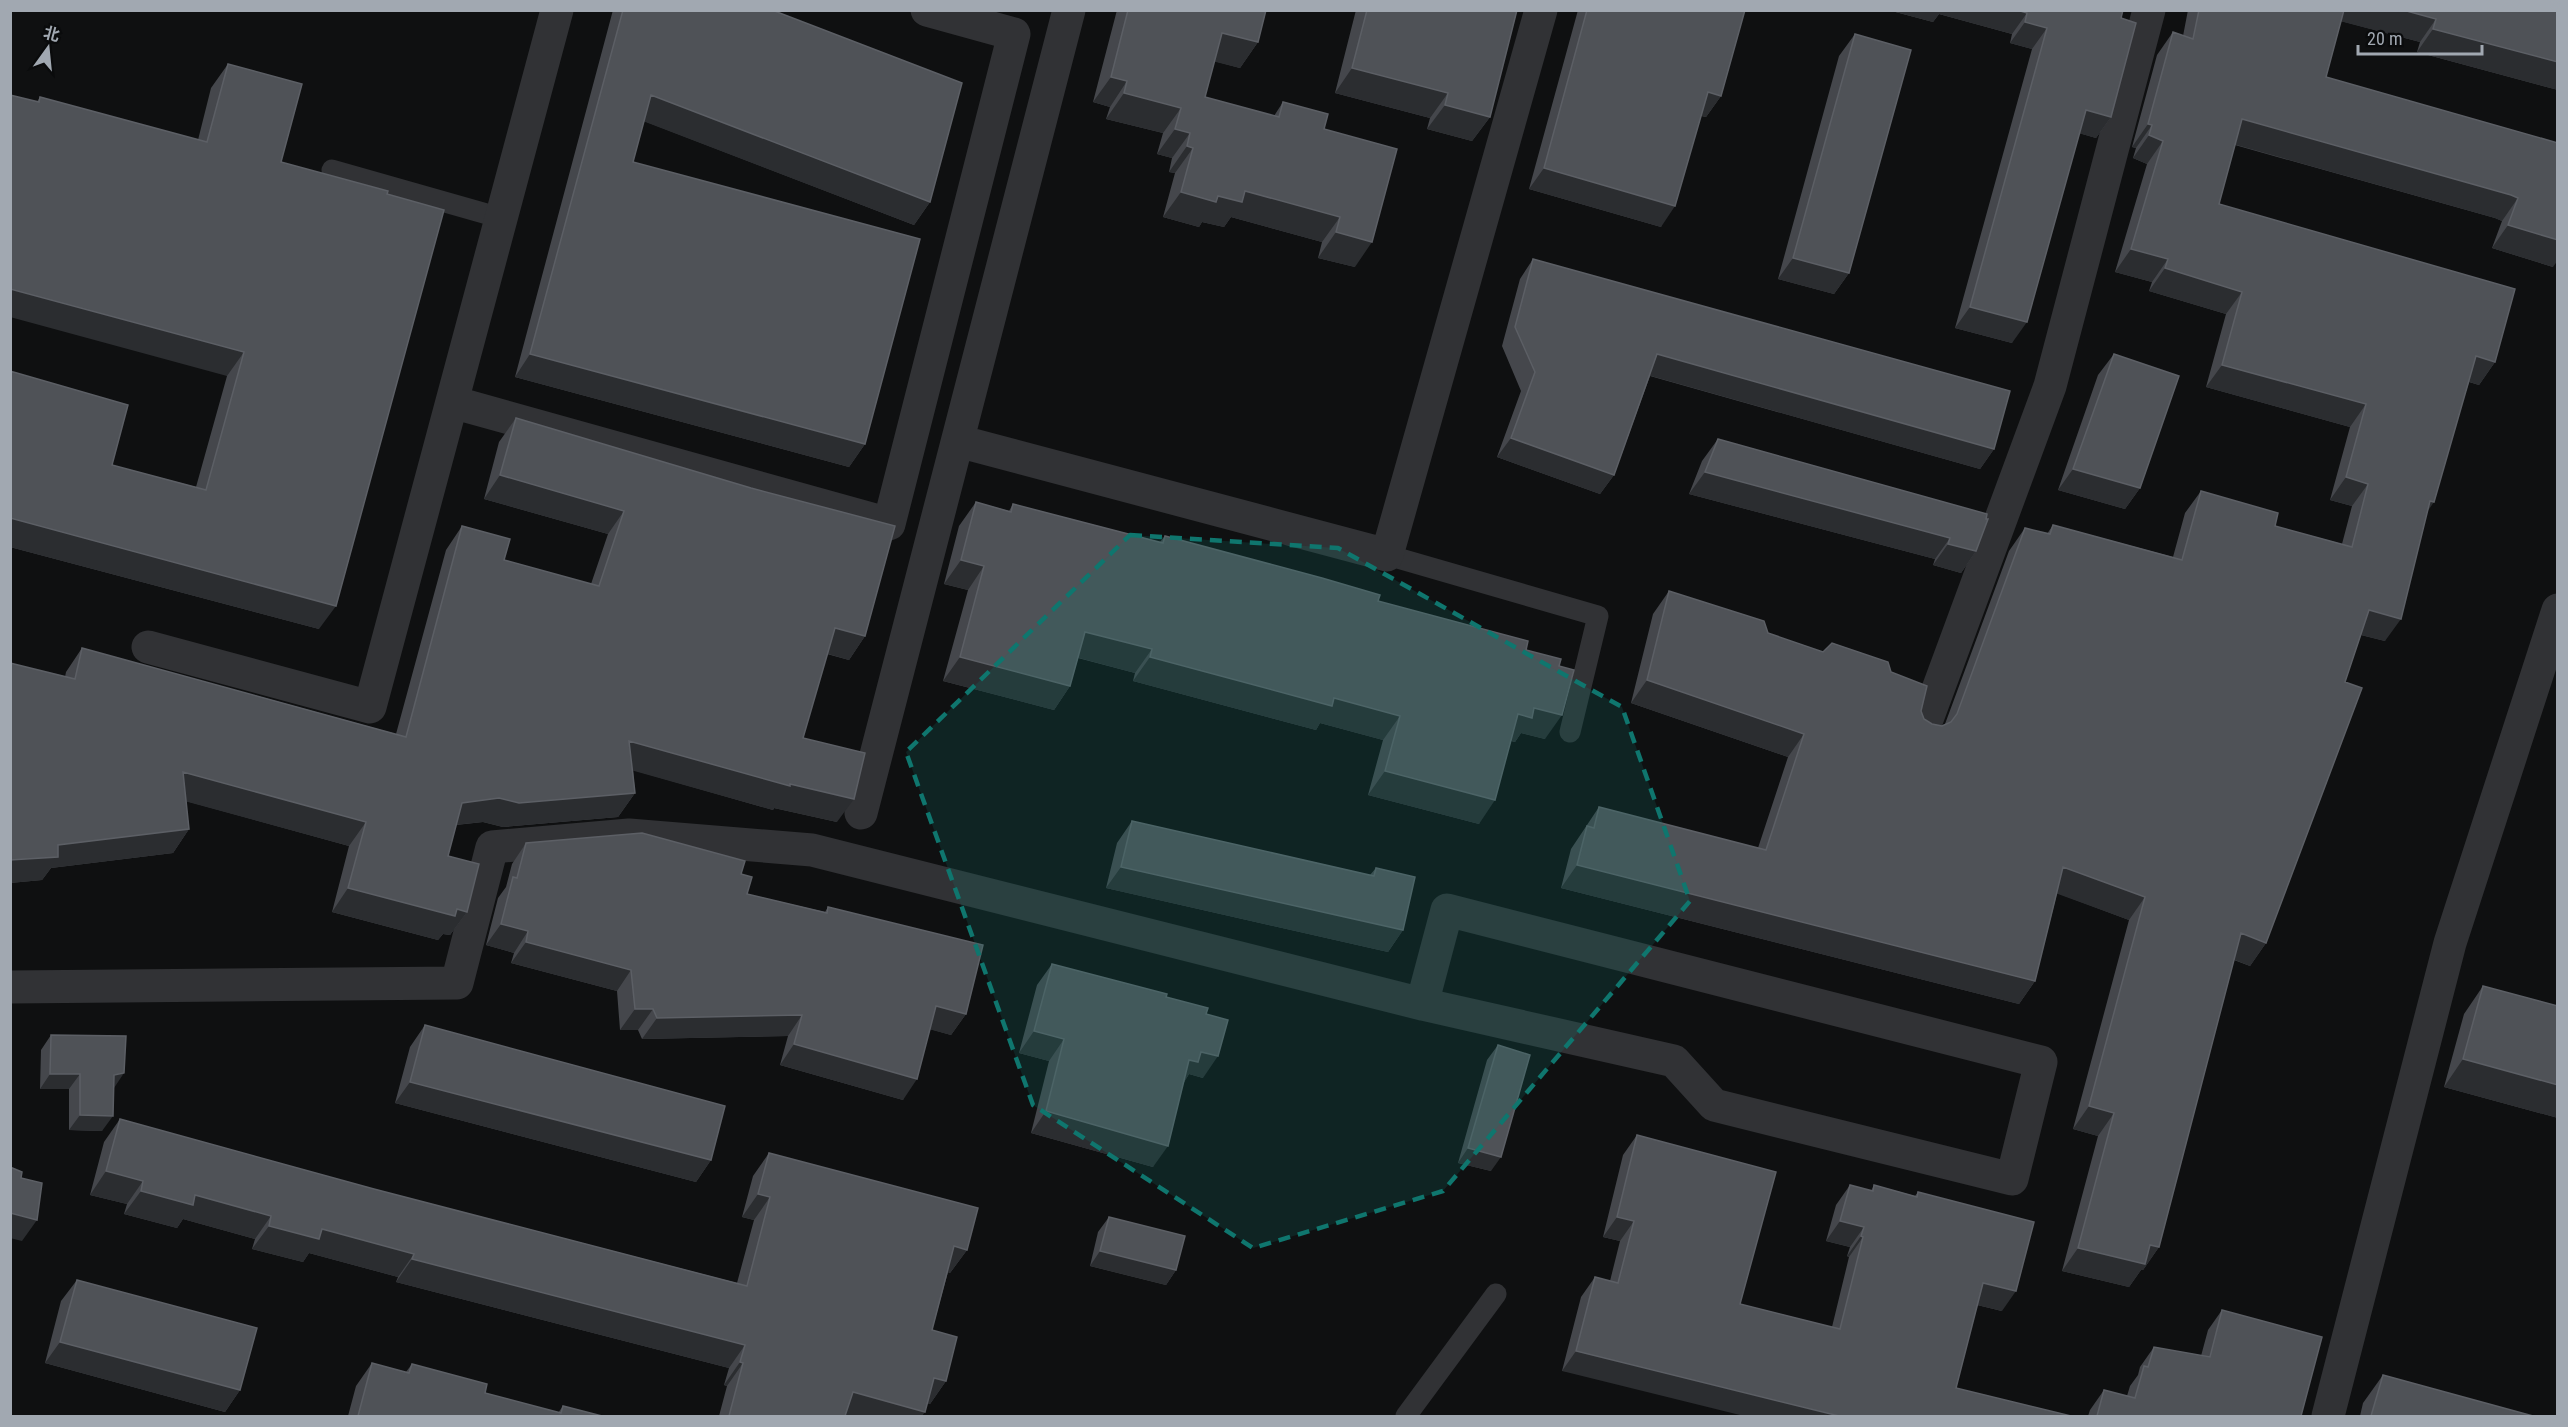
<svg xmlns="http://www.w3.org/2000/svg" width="2568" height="1427" viewBox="0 0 2568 1427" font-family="'Roboto Condensed','Noto Sans SC',sans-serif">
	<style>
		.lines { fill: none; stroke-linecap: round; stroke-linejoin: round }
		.service { stroke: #313235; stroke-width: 21 }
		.minor { stroke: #313235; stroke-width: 33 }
		.wall { fill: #45474c }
		.shaded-wall { fill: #2b2d30 }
		.building { fill: #4f5257; stroke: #5c5f65; stroke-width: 1.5 }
		.marked { fill: #0f766e; fill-opacity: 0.2; stroke: #0f766e; stroke-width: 4.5; stroke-dasharray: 12 8; stroke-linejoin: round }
	</style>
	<rect width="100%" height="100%" fill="#0f1011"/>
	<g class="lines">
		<path class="service" d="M332 170 501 218
			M1387 555 1598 616 1570 732
			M1406 1416 1496 1294"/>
		<path class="minor" d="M452 402 889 524 1014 34 927 10
			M958 441 1387 555 1541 10
			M148 647 370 707 557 10
			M1923 730 2050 386 2149 10
			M861 813 1069 10
			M10 987 457 983 492 847 629 835 812 850 1422 1004 1674 1061 1714 1105 2012 1179 2041 1062 1447 910 1422 1004
			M2328 1416 2450 943 2558 610"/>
	</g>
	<path class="wall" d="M613 10H772L930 202 914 225 644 121 633 162 865 444 849 467 515 377Z
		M1117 10H1266L1258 42 1240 68 1214 61 1205 97 1274 116 1283 102 1324 129 1355 267 1318 258 1322 242 1231 217 1224 227 1202 222 1199 227 1163 217 1175 173 1169 172 1172 158 1157 154 1163 133 1106 119 1110 107 1093 102Z
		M1356 10H1517L1490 117 1472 141 1427 129 1430 118 1335 93Z
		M1578 10H1745L1721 96 1706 117 1701 116 1661 227 1529 189Z
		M1888 10H2123L2121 18 2111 117 2096 138 2079 133 2012 343 1955 328 2032 49 2010 43 2012 34 1939 14 1933 22Z
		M2188 10H2558V90L2417 52 2420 42 2341 21 2326 77 2558 143 2553 267 2492 248 2502 221 2495 218 2235 145 2219 204 2495 362 2479 385 2469 382 2385 641 2361 635 2345 682 2266 943 2250 966 2234 960 2159 1247 2143 1270H2141L2129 1287 2062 1271 2098 1136 2073 1129 2129 920 2057 893 2035 981 2019 1004 1561 888 1571 849 1599 807 1758 848 1788 757 1631 703 1653 614 1669 591 1768 633 1823 652 1891 672 1921 711 1924 719 1932 724 1942 726 1945 724 2009 551 2025 528 2047 534 2053 525 2173 557 2185 513 2201 491 2275 526 2342 544 2352 506 2330 500 2350 427 2206 387 2226 314 2149 291 2152 282 2115 272 2147 164 2133 158 2136 148 2132 147 2157 55 2173 32 2183 36Z
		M1855 34 1849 273 1834 294 1778 279 1839 56Z
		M228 64 281 162 319 629 10 547V371L112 465 196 487 227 376 37 102 40 97 198 140 211 88Z
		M1533 259 1994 449 1980 469 1650 376 1614 475 1600 494 1497 457 1521 391 1502 346 1520 279Z
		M2114 354 2140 488 2125 509 2058 490 2098 375Z
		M516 418 865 636 849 660 827 654 803 738 837 822 774 808 773 810 633 770 635 793 618 817 503 827 483 822 456 825 448 856 467 912 450 935 443 934 438 940 332 912 349 846 186 801 189 829 173 853 51 868 42 880 10 883V663L65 677 66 672 82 648 396 734 446 550 462 526 504 560 591 584 608 534 484 499 499 442Z
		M1718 439 1987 514 1976 551 1961 573 1933 565 1935 559 1689 494 1702 461Z
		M976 502 1009 511 1013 504 1160 542 1165 536 1378 601 1526 650 1559 666 1545 739 1521 733 1515 742 1511 741 1479 824 1368 795 1383 740 1320 723 1316 730 1230 707 1133 681 1135 673 1078 658 1070 686 1054 710 943 681 968 590 944 584 959 526Z
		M1132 821 1370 875 1376 868 1403 930 1388 952 1106 888 1117 843Z
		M526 843 741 874 747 894 825 912 828 907 966 1014 951 1035 930 1029 903 1100 780 1065 788 1036 642 1039 638 1030H620L617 991 511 963 514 953 486 945 498 898 506 887 512 864Z
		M1052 964 1166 997 1206 1014 1203 1078 1189 1074 1184 1082 1153 1167 1031 1133 1049 1061 1019 1053 1037 985Z
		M2483 986 2558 1006V1118L2444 1087 2464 1014Z
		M425 1025 711 1160 696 1182 395 1103 410 1047Z
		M51 1035 114 1088 102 1131 69 1130V1089H40L41 1050Z
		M1498 1045 1491 1171 1458 1163 1487 1060Z
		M120 1119 374 1189 737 1283 754 1220 742 1217 753 1176 769 1153 967 1250 950 1273 948 1272 932 1330 946 1381 930 1404 927 1403 922 1416H719L727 1386 724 1385 729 1368 396 1282 398 1277 309 1253 303 1262 252 1249 255 1239 183 1219 177 1228 124 1214 127 1204 90 1195 104 1142Z
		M1637 1135 1740 1304 1832 1327 1849 1257 1847 1256 1850 1247 1826 1241 1836 1205 1850 1185 1871 1191 1874 1185 1915 1196 1918 1192 2002 1311 1977 1305 1956 1388 1562 1371 1581 1297 1595 1277 1610 1281 1620 1241 1603 1237 1623 1155Z
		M1109 1217 1176 1270 1166 1285 1090 1266 1098 1232Z
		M77 1280 240 1390 225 1412 45 1363 61 1301Z
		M2222 1310 2301 1416H2088L2090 1410 2104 1390 2127 1396 2130 1386 2138 1375 2140 1367 2154 1347 2201 1356 2208 1330Z
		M372 1363 406 1372 412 1364 485 1393 558 1413 563 1406 602 1416H348L356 1386Z
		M2383 1375 2533 1416H2360L2363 1403Z"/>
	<path class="shaded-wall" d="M1888 10H2017L2027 13 2012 34 1939 14 1933 22Z
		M2338 10H2403L2436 19 2420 42 2332 19Z
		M2025 22 2047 28 2032 49 2010 43Z
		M2433 29 2558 62V90L2417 52Z
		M1222 33 1258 42 1240 68 1204 59Z
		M1352 68 1448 93 1430 118 1335 93Z
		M1111 77 1127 81 1110 107 1093 102Z
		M1708 92 1721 96 1706 117 1693 113Z
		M1124 93 1181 108 1163 133 1106 119Z
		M651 95 930 202 914 225 635 118Z
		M1445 105 1490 117 1472 141 1427 129Z
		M2086 110 2111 117 2096 138 2071 131Z
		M2242 119 2511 195 2518 198 2502 221 2495 218 2226 142Z
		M2148 124 2152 125 2136 148 2132 147Z
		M1175 129 1190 133 1172 158 1157 154Z
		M2149 135 2163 141 2147 164 2133 158Z
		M1187 146 1193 148 1175 173 1169 172Z
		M1544 168 1675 206 1661 227 1529 189Z
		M1245 191 1340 217 1322 242 1231 217 1224 227 1202 222 1199 227 1163 217 1181 192 1218 196Z
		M2508 225 2558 240V260L2553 267 2492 248Z
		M1336 232 1372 242 1355 267 1318 258Z
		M2131 249 2168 259 2152 282 2115 272Z
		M1793 258 1849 273 1834 294 1778 279Z
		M2165 268 2242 292 2226 314 2149 291Z
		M10 289 244 352 227 376 10 317Z
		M1970 307 2027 322 2012 343 1955 328Z
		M530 354 865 444 849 467 515 377Z
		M1657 354 1994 449 1980 469 1644 374Z
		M2476 356 2495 362 2479 385 2460 379Z
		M2222 365 2366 404 2350 427 2206 387Z
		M1511 438 1614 475 1600 494 1497 457Z
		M2073 469 2140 488 2125 509 2058 490Z
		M1705 472 1950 538 1935 559 1689 494Z
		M500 475 624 511 608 534 484 499Z
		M2346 477 2368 484 2352 506 2330 500Z
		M2430 501 2434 502 2418 525Z
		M10 518 336 606 319 629 10 547Z
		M1948 544 1976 551 1961 573 1933 565Z
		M961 560 984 566 968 590 944 584Z
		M2369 610 2401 619 2385 641 2353 633Z
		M835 628 865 636 849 660 818 651Z
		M1085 632 1152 649 1135 673 1068 655Z
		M960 657 1070 686 1054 710 943 681Z
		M1150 657 1334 698 1400 716 1383 740 1320 723 1316 730 1133 681Z
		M1647 680 1804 734 1788 757 1631 703Z
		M1534 708 1562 715 1545 739 1521 733 1515 742 1502 738 1518 714Z
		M629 741 854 799 837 822 774 808 773 810 613 765Z
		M1385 771 1495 800 1479 824 1368 795Z
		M183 772 366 822 349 846 166 796Z
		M635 793 618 817 503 827 483 822 445 826 462 803 499 798Z
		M189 829 173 853 51 868 42 880 10 883V860L58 845Z
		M1577 865 2035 981 2019 1004 1561 888Z
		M1121 867 1403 930 1388 952 1106 888Z
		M2063 867 2145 897 2129 920 2047 890Z
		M348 888 457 909 467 912 450 935 443 934 438 940 332 912Z
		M501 924 528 931 514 953 486 945Z
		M2241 933 2266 943 2250 966 2225 956Z
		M526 942 631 970 617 991 511 963Z
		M936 1006 966 1014 951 1035 921 1027Z
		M635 1009H653L638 1030H620Z
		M802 1015 788 1036 642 1039 657 1018Z
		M1034 1031 1064 1039 1049 1061 1019 1053Z
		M794 1044 917 1079 903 1100 780 1065Z
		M1201 1052 1218 1056 1203 1078 1189 1074 1183 1084 1189 1060Z
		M2463 1059 2558 1085V1118L2444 1087Z
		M124 1073 114 1088V1075Z
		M50 1074H80L69 1089H40Z
		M410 1082 711 1160 696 1182 395 1103Z
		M2089 1106 2114 1113 2098 1136 2073 1129Z
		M1046 1111 1168 1146 1153 1167 1031 1133Z
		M80 1115 113 1116 102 1131 69 1130Z
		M1468 1148 1501 1157 1491 1171 1458 1163Z
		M106 1171 143 1181 127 1204 90 1195Z
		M141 1191 195 1195 271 1216 255 1239 183 1219 177 1228 124 1214Z
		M758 1194 770 1197 754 1220 742 1217Z
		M10 1213 37 1220 22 1241 10 1238Z
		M1617 1217 1634 1221 1620 1241 1603 1237Z
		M1840 1221 1864 1227 1850 1247 1826 1241Z
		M269 1226 322 1229 414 1254 398 1277 309 1253 303 1262 252 1249Z
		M1861 1236 1863 1237 1849 1257 1847 1256Z
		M2150 1245 2159 1247 2143 1270H2141L2129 1287 2062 1271 2078 1248Z
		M954 1246 967 1250 950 1273 938 1269Z
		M1100 1251 1176 1270 1166 1285 1090 1266Z
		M412 1259 745 1345 729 1368 396 1282Z
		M1983 1283 2016 1291 2002 1311 1969 1303Z
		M60 1342 240 1390 225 1412 45 1363Z
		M1576 1351 1839 1416H1744L1562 1371Z
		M740 1362 743 1363 727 1386 724 1385Z
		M934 1378 946 1381 930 1404 918 1401Z
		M853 1392 925 1412 922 1416H841Z"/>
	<path class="building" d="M623 10H772L962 83 930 202 651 95 633 162 920 239 865 444 530 354Z
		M1128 10H1266L1258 42 1222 33 1205 97 1279 117 1283 102 1328 114 1324 129 1397 149 1372 242 1336 232 1340 217 1245 191 1242 202 1218 196 1216 202 1181 192 1193 148 1187 146 1190 133 1175 129 1181 108 1124 93 1127 81 1111 77Z
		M1367 10H1517L1490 117 1445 105 1448 93 1352 68Z
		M1587 10H1745L1721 96 1708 92 1675 206 1544 168Z
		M2017 10H2123L2121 18 2136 23 2111 117 2086 110 2027 322 1970 307 2047 28 2025 22 2027 13Z
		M2199 10H2344L2326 77 2558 143V240L2508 225 2518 198 2511 195 2242 119 2219 204 2515 289 2495 362 2476 356 2434 502 2430 501 2401 619 2369 610 2345 682 2362 688 2266 943 2241 933 2159 1247 2150 1245 2145 1264 2078 1248 2114 1113 2089 1106 2145 897 2063 867 2035 981 1577 865 1587 826 1594 828 1599 807 1766 850 1804 734 1647 680 1669 591 1764 621 1768 633 1823 652 1832 643 1888 662 1891 672 1927 686 1921 711 1924 719 1932 724 1942 726 1951 722 1957 714 2025 528 2050 534 2053 525 2182 560 2201 491 2278 513 2275 526 2352 547 2368 484 2346 477 2366 404 2222 365 2242 292 2165 268 2168 259 2131 249 2163 141 2149 135 2152 125 2148 124 2173 32 2193 39Z
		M2403 10H2558V62L2433 29 2436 19Z
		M1855 34 1911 50 1849 273 1793 258Z
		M228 64 302 84 281 162 388 191 387 194 444 210 336 606 10 518V371L128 405 112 465 206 490 244 352 10 289V95L39 102 40 97 207 142Z
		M1533 259 2010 391 1994 449 1657 354 1614 475 1511 438 1535 372 1515 327Z
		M2114 354 2179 376 2140 488 2073 469Z
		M516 418 751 488 895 526 865 636 835 628 803 738 865 753 854 799 790 784V786L629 741 635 793 519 803 499 798 462 803 448 856 479 864 467 912 457 909 455 916 348 888 366 822 183 772 189 829 58 845V857L10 860V663L75 679 82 648 406 737 462 526 510 539 504 560 599 586 624 511 500 475Z
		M1718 439 1987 514 1986 519H1988L1976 551 1948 544 1950 538 1705 472Z
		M976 502 1011 512 1013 504 1163 543 1165 536 1322 578 1380 595 1378 601 1528 641 1526 650 1561 659 1559 666 1574 670 1562 715 1534 708 1532 718 1518 714 1495 800 1385 771 1400 716 1334 698 1332 706 1247 683 1150 657 1152 649 1085 632 1070 686 960 657 984 566 961 560Z
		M1132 821 1374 876 1376 868 1415 877 1403 930 1121 867Z
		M642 833 745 861 741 874 752 877 747 894 827 913 828 907 983 945 966 1014 936 1006 917 1079 794 1044 802 1015 657 1018 653 1009H635L631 970 526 942 528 931 501 924 513 877 517 878 526 843Z
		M1052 964 1167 994 1166 997 1208 1008 1206 1014 1228 1020 1218 1056 1201 1052 1198 1062 1189 1060 1168 1146 1046 1111 1064 1039 1034 1031Z
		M2483 986 2558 1006V1085L2463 1059Z
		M425 1025 725 1106 711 1160 410 1082Z
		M51 1035 126 1036 124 1073 114 1075 113 1116 80 1115V1074H50Z
		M1498 1045 1530 1055 1501 1157 1468 1148Z
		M120 1119 374 1189 747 1286 770 1197 758 1194 769 1153 978 1208 967 1250 954 1246 932 1330 957 1337 946 1381 934 1378 925 1412 853 1392 845 1416H729L743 1363 740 1362 745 1345 412 1259 414 1254 322 1229 319 1239 269 1226 271 1216 195 1195 193 1205 141 1191 143 1181 106 1171Z
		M1637 1135 1776 1172 1740 1304 1840 1329 1863 1237 1861 1236 1864 1227 1840 1221 1850 1185 1873 1191 1874 1185 1917 1197 1918 1192 2034 1222 2016 1291 1983 1283 1956 1388 2071 1416H1839L1576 1351 1595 1277 1618 1283 1634 1221 1617 1217Z
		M10 1167 22 1172 21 1178 42 1183 37 1220 10 1213Z
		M1109 1217 1185 1236 1176 1270 1100 1251Z
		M77 1280 257 1328 240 1390 60 1342Z
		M2222 1310 2322 1337 2301 1416H2097L2104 1390 2135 1398 2144 1366 2148 1367 2154 1347 2210 1357Z
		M372 1363 409 1373 412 1364 487 1384 485 1393 561 1413 563 1406 602 1416H358Z
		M2383 1375 2533 1416H2371Z"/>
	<path class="marked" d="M1130 535 1338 548 1622 707 1690 901 1443 1191 1253 1248 1033 1105 906 752Z"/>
	<rect width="2568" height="1427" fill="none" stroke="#a1a8b1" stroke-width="24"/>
	<g transform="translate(48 48) rotate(15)" stroke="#0a0b0c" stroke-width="4.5" paint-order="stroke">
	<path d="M0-4.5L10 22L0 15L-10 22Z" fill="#a1a8b1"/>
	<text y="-9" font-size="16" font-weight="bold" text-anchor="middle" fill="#a1a8b1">北</text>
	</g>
	<path d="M2358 45v9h124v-9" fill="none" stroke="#a1a8b1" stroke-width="3"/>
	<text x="2367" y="45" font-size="18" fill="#a1a8b1" stroke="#0a0b0c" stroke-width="4.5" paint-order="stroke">20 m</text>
</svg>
